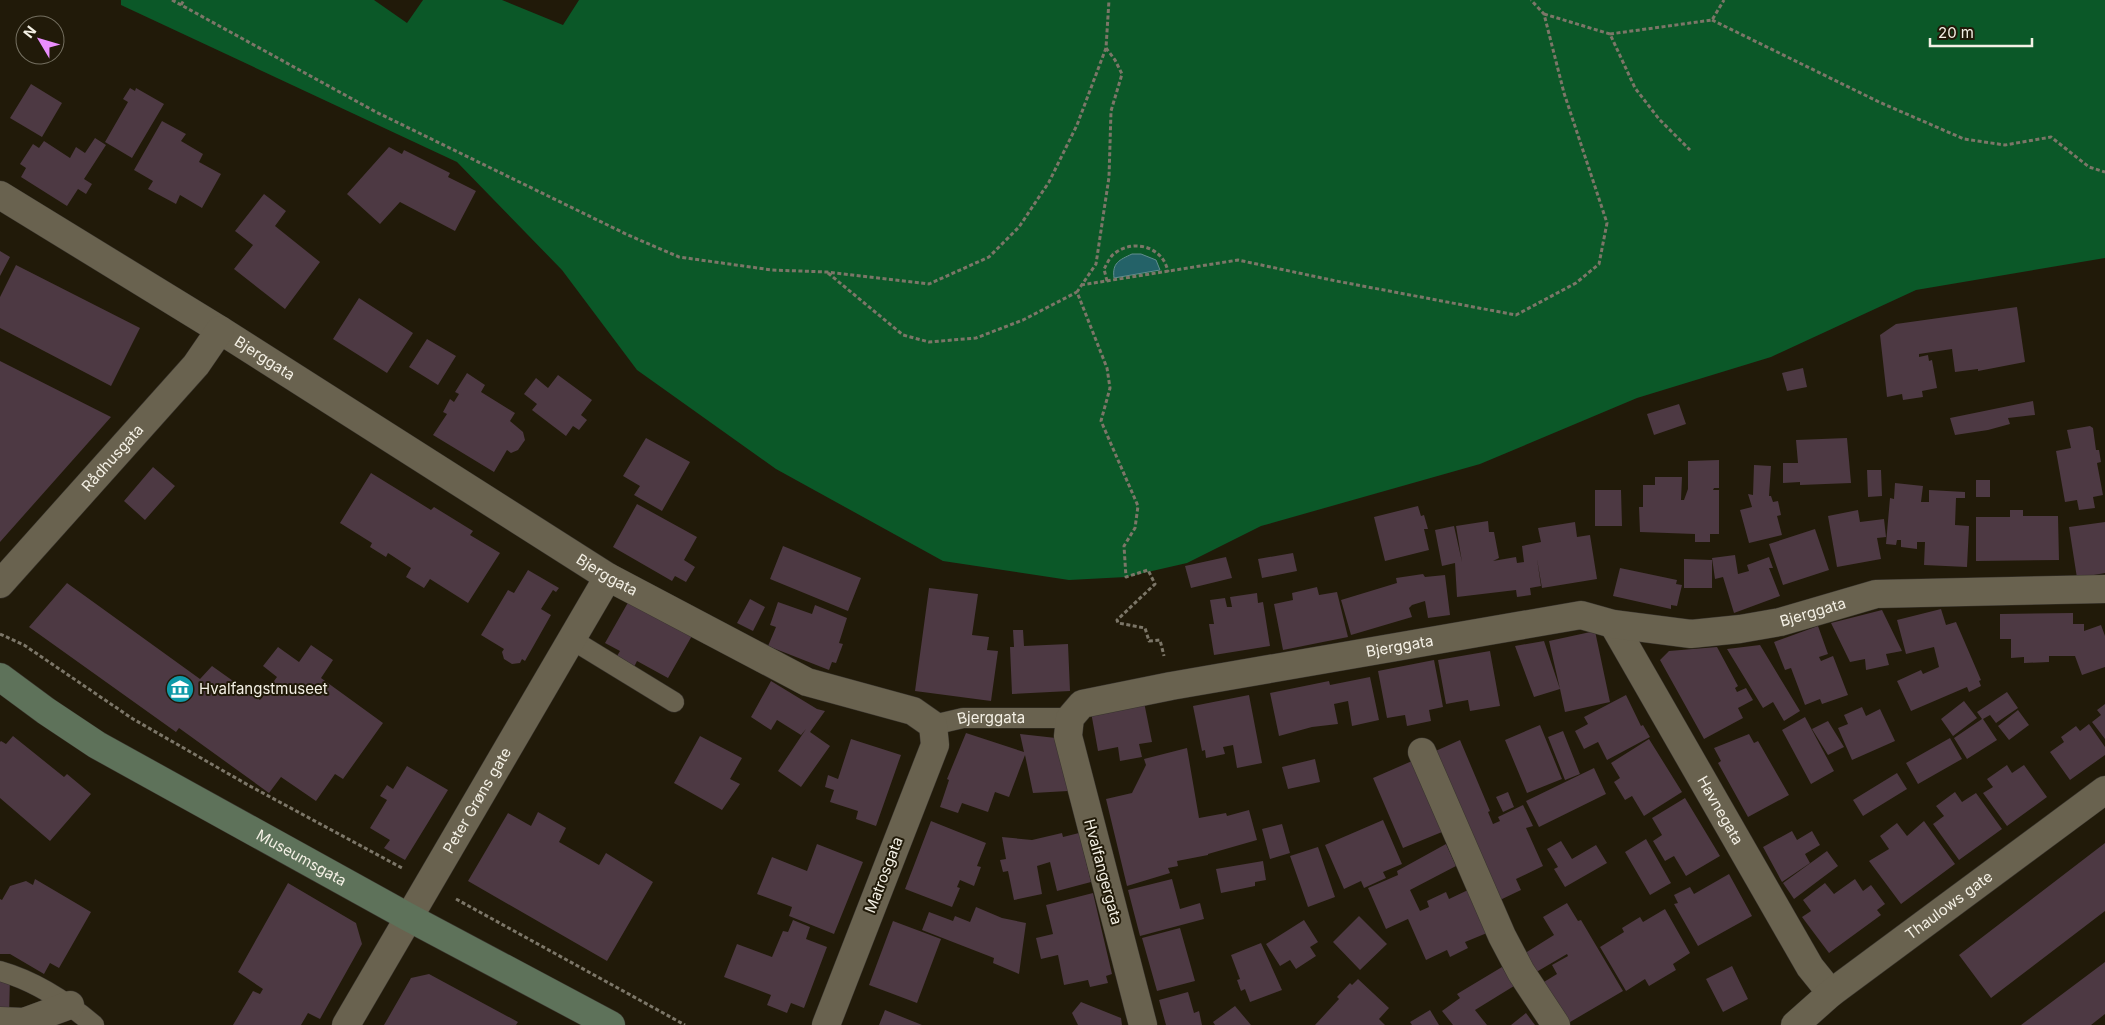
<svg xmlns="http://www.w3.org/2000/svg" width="2105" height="1025" viewBox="0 0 2105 1025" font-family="Inter,sans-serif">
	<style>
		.forest { fill: #0b5828 }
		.water { fill: #246268; stroke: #628d8e }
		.building { fill: #4d3943 }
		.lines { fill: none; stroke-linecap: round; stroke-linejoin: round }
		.lane-casing { stroke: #39342e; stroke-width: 21 }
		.street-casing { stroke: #39342e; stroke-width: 29 }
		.secondary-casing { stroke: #39342e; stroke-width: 29 }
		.path { stroke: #7c7668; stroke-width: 3; stroke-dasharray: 4 2.5; stroke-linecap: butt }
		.lane { stroke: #69624f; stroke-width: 20 }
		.street { stroke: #69624f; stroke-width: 28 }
		.secondary { stroke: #5e725a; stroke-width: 28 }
		.labels { text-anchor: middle; stroke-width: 4; stroke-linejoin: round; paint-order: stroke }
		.street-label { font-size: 15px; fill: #f4f0e5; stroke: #211a09 }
		.poi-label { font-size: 15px; fill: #f4f0e5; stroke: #211a09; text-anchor: start }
	</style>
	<rect width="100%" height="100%" fill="#211a09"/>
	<path class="forest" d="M121 0H374L407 23 423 0H502L563 25 579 0H2105V258L1916 290 1771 357 1637 398 1480 464 1261 526 1187 563 1126 577 1069 580 943 561 776 469 637 370 562 270 457 162 121 5Z"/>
	<path class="water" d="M1132 254H1141L1156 260 1160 270 1114 278C1112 263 1119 260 1132 254Z"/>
	<path class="building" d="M31 84 62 103 42 137 10 118Z
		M130 88 135 91 136 88 164 104 132 158 105 142 128 102 123 99Z
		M162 121 186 134 181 141 203 154 199 162 221 174 202 208 180 195 176 204 148 189 153 181 134 170Z
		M95 138 106 145 84 179 92 184 86 194 78 189 67 206 21 177 26 168 20 164 33 144 39 148 44 141 70 158 76 147 85 153Z
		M389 147 402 154 404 150 450 173 448 177 476 191 455 231 400 202 380 224 347 194Z
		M264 194 286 211 275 226 320 262 285 309 234 269 253 245 235 231Z
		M0 251 10 257 0 276Z
		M16 265 140 328 111 386 0 328V297Z
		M359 298 413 333 387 373 333 339Z
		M2017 307 2025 362 1978 371V369L1955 372 1952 349 1919 354V357L1928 355 1929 361 1932 360 1937 388 1922 391 1923 397 1903 400 1902 394 1887 397 1880 335 1896 324Z
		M427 339 456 356 438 385 409 367Z
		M0 361 111 417 0 542Z
		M1803 368 1807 387 1787 391 1782 373Z
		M467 373 485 385 481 392 515 413 510 421 523 432 525 440 518 450 511 453 507 450 494 472 433 435 447 414 443 412 450 399 454 402 459 394 455 392Z
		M558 375 592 400 581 415 587 420 579 430 573 426 566 436 532 410 537 404 524 394 536 378 548 388Z
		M2033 401 2035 415 2008 418 2010 424 1988 430 1955 435 1950 418Z
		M1679 404 1686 424 1654 435 1647 414Z
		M2090 426 2093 428 2096 450H2099L2101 462 2097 463 2103 495 2093 497 2095 508 2079 510 2077 500 2065 502 2056 451 2071 448 2067 430Z
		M646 438 690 462 662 511 634 495 640 486 623 476Z
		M1847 438 1851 483 1800 485V482L1783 483V463H1798L1796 440Z
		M1719 460V488H1714L1713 490H1719V534H1710V542H1695V534L1640 532 1639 507H1643V485H1655V477H1682L1681 500H1684L1688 489V461Z
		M1754 465 1771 466 1769 496H1771L1773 502 1778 501 1781 515 1777 516 1782 535 1749 543 1740 510 1752 507 1748 494 1753 495Z
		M153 467 175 486 145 520 124 501Z
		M1867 470H1881L1882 496 1868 497Z
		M371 473 431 510 434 507 473 531 470 535 500 553 468 603 430 579 424 588 406 577 411 568 388 553 386 557 370 547 372 543 340 523Z
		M1976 480H1990V497H1976Z
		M1895 483 1923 486 1921 502H1929V490L1965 492V498H1956L1955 525 1969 526 1967 567 1924 565 1925 542H1917V549L1901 547V540H1897L1896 545 1886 544 1890 498 1894 499Z
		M1595 490H1621L1622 526H1595Z
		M637 504 697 537 684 560 695 567 686 582 675 576 672 581 613 547Z
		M1418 506 1421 516 1424 515 1428 529H1424L1429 550 1385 561 1374 517Z
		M1858 510 1860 522 1884 519 1886 537 1877 538 1881 559 1837 567 1828 516Z
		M2010 510H2023V516H2058L2059 560 1976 561V517H2010Z
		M1488 521 1489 532H1494L1499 558 1493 561 1516 557 1517 563 1524 562 1522 546 1541 542 1538 528 1575 522 1577 537 1590 535 1597 579 1542 588 1537 559 1541 586 1530 588 1531 595 1517 597 1516 590 1457 597 1455 563 1442 566 1435 530 1454 526 1462 562 1456 526Z
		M2105 522V573L2077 578 2069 527Z
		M1815 529 1829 570 1783 585 1769 544Z
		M783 546 861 578 848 611 770 579Z
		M1293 553 1297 571 1262 578 1258 559Z
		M1735 555 1738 574 1749 571 1747 565 1769 557 1773 568H1769L1780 596 1734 613 1723 577 1715 579 1712 558Z
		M1226 557 1232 578 1191 588 1185 566Z
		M1684 559 1712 560V588H1684Z
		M1620 568 1677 580 1676 584 1682 585 1677 606 1671 605V609L1613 596Z
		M528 570 559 588 556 592 553 590 541 609 551 615 525 661 522 659 520 663 512 664 504 659 502 652 504 649 481 635 508 590 514 593Z
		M1423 574 1425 577 1445 575 1450 615 1428 618 1425 601 1412 605 1409 608 1412 617 1351 635 1341 600 1397 583 1396 578Z
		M67 583 200 679 212 666 260 700 277 677 263 666 278 647 299 662 311 645 333 660 321 678 383 723 343 779 335 774 316 801 281 777 269 793 179 728 176 732 29 627Z
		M1317 587 1319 595 1337 592 1348 637 1283 650 1274 604 1293 600 1292 593Z
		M929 588 978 594 972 635 989 637 987 650 998 651 991 701 915 691Z
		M1257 593 1258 603 1263 602 1270 646 1214 655 1209 624H1214L1210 600 1225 598 1227 607H1232L1230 597Z
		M630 599 693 634 668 678 637 661 632 671 614 661 620 651 605 643Z
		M750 599 765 607 753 631 737 623Z
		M778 602 812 614 815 605 847 618 839 643 843 644 836 663 832 662 829 670 768 646 776 627 770 625Z
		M1941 609 1946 625 1956 622 1981 680 1979 681 1981 686 1969 692 1967 687 1911 711 1897 681 1921 670 1923 674 1939 667 1934 647 1906 654 1897 620Z
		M1882 610 1902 651 1886 654 1889 665 1866 670 1865 659 1850 662 1831 623Z
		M2073 613V624H2084V631L2101 625 2105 636V667L2082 675 2075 656H2049V662L2024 663V657L2011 658V639H2000V614Z
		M1818 626 1828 654 1819 657 1821 661 1833 656 1848 695 1822 704 1820 699 1805 705 1791 668 1785 670 1774 642Z
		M1013 630H1023L1024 646 1068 644 1070 691 1012 694 1010 647H1014Z
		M1595 631 1610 702 1565 712 1560 689 1534 697 1515 646 1544 641 1560 689 1549 641Z
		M1760 645 1800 711 1784 721 1773 702 1763 708 1727 649Z
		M1717 647 1738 686 1735 688 1737 692 1746 688 1753 700 1738 708 1743 718 1704 739 1660 660 1669 651Z
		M1490 651 1500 706 1470 711 1468 700 1446 704 1438 660Z
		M1434 660 1443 707 1429 710 1431 721 1407 726 1405 715 1387 718 1378 671Z
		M1370 677 1379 720 1352 726 1348 701 1334 704 1338 724 1312 727 1279 736 1270 693 1329 681 1330 685Z
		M771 681 817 709 825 711 810 732 830 746 801 787 778 771 806 729 801 735 777 720 771 730 751 717Z
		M2007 692 2018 708 1996 723 1990 715 1983 719 1997 740 1967 759 1954 738 1982 719 1977 712Z
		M1249 695 1262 763 1237 768 1233 745 1223 747 1225 754 1206 758 1205 750 1202 751 1193 706Z
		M1626 695 1641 726 1643 725 1650 737 1607 760 1598 742 1584 749 1575 731 1588 724 1584 717Z
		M1964 701 1977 718 1953 736 1941 719Z
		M1144 702 1152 742 1139 744 1142 757 1120 761 1118 747 1098 751 1091 712Z
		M2105 704V739L2092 722 2101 715 2097 710Z
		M1862 707 1866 716 1880 709 1895 741 1852 760 1838 728 1848 724 1844 715Z
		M2018 710 2029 725 2009 740 1998 726Z
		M1805 717 1834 771 1811 784 1782 730Z
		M1828 721 1844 747 1828 755 1812 729Z
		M2089 724 2105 747V755L2070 780 2050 752 2064 742 2061 737 2076 726 2080 731Z
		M1540 725 1562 779 1527 793 1505 740Z
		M1563 731 1580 774 1565 780 1548 737Z
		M966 733 1024 752 1020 734 1056 738 1068 791 1033 793 1025 755 1009 797 995 792 988 812 962 803 958 813 940 807 949 780 947 779Z
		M1749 734 1754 743 1758 741 1789 795 1748 817 1718 763 1721 761 1714 748Z
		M13 736 64 777 67 774 91 794 50 841 0 798V742L1 741 6 744Z
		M700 736 742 758 730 779 740 784 722 810 674 783Z
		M1950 738 1962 759 1918 784 1906 763Z
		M851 739 901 755 876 826 856 819 858 811 830 802 834 790 825 787 828 775 838 779Z
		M1649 739 1682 792 1644 816 1632 796 1625 800 1614 782 1620 778 1611 763Z
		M1460 740 1490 811 1488 812 1493 824 1500 821 1498 817 1523 805 1533 826 1526 828 1543 866 1516 879 1521 890 1500 900 1429 754Z
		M1187 748 1199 818 1226 813 1227 816 1249 810 1257 840 1208 854V855L1177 861 1178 866 1168 868 1170 873 1127 886 1106 799 1132 793 1146 765 1144 759Z
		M1315 759 1320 782 1288 789 1282 767Z
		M1412 761 1442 832 1403 848 1373 778Z
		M2007 765 2012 773 2024 765 2047 797 2007 826 1983 793 1993 787 1987 779Z
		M407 766 448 790 405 860 384 848 390 840 370 828 387 800 380 796 387 785 393 789Z
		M1594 768 1606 794 1539 827 1526 801Z
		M1897 773 1907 789 1863 816 1853 800Z
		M1508 792 1514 807 1503 812 1496 797Z
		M1955 792 1962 802 1976 793 2002 829 1959 860 1933 824 1944 816 1936 806Z
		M1685 798 1720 856 1686 876 1674 856 1665 861 1653 841 1662 835 1652 818Z
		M538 812 566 828 559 842 599 865 606 853 653 882 607 961 468 881 508 813 531 826Z
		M1383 820 1402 864 1383 872 1386 878 1364 888 1361 881 1344 889 1325 845Z
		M931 821 986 843 977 866 981 867 974 886 960 880 957 887 960 888 952 907 905 889Z
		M1924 821 1955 864 1901 904 1869 861 1889 849 1880 836 1897 823 1907 836Z
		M1282 824 1290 853 1270 859 1262 829Z
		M1792 831 1797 840 1812 831 1820 845 1805 854 1810 863 1782 882 1763 847Z
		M1062 833 1063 837 1079 833 1091 882 1057 891 1050 862 1037 866 1042 894 1014 900 1008 871 1003 872 1000 860 1006 859 1002 837 1032 840Z
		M1646 839 1671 883 1650 895 1625 852Z
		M1561 841 1572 859 1596 845 1607 863 1565 887 1554 869 1558 867 1547 849Z
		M2105 843V911L1991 998 1959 955Z
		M817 844 863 862 834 934 789 916 792 907 757 894 772 857 807 871Z
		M1446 844 1456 866 1410 890 1420 911 1429 907 1427 901 1446 892 1449 899 1468 890 1487 933 1465 942 1468 948 1450 957 1447 950 1426 960 1408 919 1386 929 1368 888 1398 875 1397 871Z
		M1318 847 1335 897 1308 907 1290 856Z
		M1827 851 1838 866 1794 899 1783 883Z
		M1263 861 1266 880 1255 882V886L1221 893 1216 869Z
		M1729 874 1752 916 1698 946 1674 904 1678 903 1674 895 1690 887 1694 894Z
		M35 879 91 912 59 968 50 963 44 974 10 954H0V899L2 900 10 886 26 881 33 885Z
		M1172 879 1180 909 1200 903 1204 919 1140 936 1128 890Z
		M1855 879 1863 891 1871 885 1885 904 1877 910 1881 915 1829 953 1802 917 1811 911 1803 900 1825 883 1834 894Z
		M288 883 356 923 362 944 320 1019 308 1013 301 1025H233L253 991 260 994 263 989 238 972Z
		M1093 893 1112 974 1106 976 1108 983 1090 987 1088 980 1064 985 1058 955 1041 959 1036 938 1053 934 1046 905Z
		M1567 903 1578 921 1581 920 1623 991 1565 1025 1539 985 1557 974 1552 965 1568 956 1567 954 1533 974 1522 955 1554 935 1543 917Z
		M976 907 1002 918 1026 923 1019 974 993 963 994 958 922 930 929 912 953 921 955 916 970 922Z
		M1665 909 1690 953 1673 964 1676 970 1649 986 1645 979 1626 991 1600 947 1624 932 1622 928 1640 917 1643 922Z
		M1359 916 1387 944 1360 970 1333 942Z
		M793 920 810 927 806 939 827 947 804 1008 791 1003 787 1013 767 1005 771 995 724 977 737 944 772 957 783 931 788 932Z
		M1304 920 1318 942 1310 947 1316 956 1296 969 1290 960 1280 966 1266 944Z
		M893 921 941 939 917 1003 869 985Z
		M1180 928 1195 981 1157 991 1142 938Z
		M1261 943 1282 990 1250 1002 1245 989 1241 991 1237 980 1240 979 1231 955Z
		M2105 962V1014L2091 1025H2021Z
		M1732 966 1748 999 1723 1012 1706 979Z
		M1502 967 1514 986 1475 1010 1487 1025H1453L1442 1011 1460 998 1457 994Z
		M429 974 518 1022 516 1025H384L411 978Z
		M0 977H10L9 1017H0Z
		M1358 979 1389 1008 1379 1019 1385 1025H1315L1339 999 1337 997 1350 983 1352 985Z
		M1188 992 1194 1013 1199 1011 1202 1025H1166L1159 1000Z
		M1081 1002 1121 1018 1122 1025H1078L1072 1013Z
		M1235 1006 1251 1025H1215L1213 1022Z
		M885 1010 922 1025H879Z
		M1430 1010 1439 1025H1412L1410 1022Z
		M1526 1013 1535 1025H1511Z"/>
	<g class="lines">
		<defs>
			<g id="lane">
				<path d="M571 639 674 702"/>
				<path id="s1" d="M933 725 963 718H1070"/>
				<path d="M0 971C35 981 66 1001 94 1025"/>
			</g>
			<g id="street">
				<path id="s2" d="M0 195 220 330 608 577 807 682 913 711 933 725 935 745 826 1025"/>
				<path id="s3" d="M0 584 196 365 220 330"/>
				<path id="s4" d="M1613 624 1810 967 1831 993"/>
				<path d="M1422 752 1502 936 1521 972 1556 1025"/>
				<path d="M0 1021 24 1022 70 1005"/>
				<path id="s5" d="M346 1025 608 577"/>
				<path id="s6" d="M1143 1025 1068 736 1070 718 1082 704 1171 686 1581 615 1613 624 1691 634 1740 629 1780 622 1876 594 2105 589"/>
				<path id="s7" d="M1795 1025 1831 993 2105 790"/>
			</g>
			<g id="secondary">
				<path id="s8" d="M0 677 46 711 97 745 408 917 611 1025"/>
			</g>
		</defs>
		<use href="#lane" class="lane-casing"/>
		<use href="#street" class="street-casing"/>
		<use href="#secondary" class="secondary-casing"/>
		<path class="path" d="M172 0 376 112 628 235 679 257 772 270 827 272 929 284 989 257 1019 227 1049 182 1077 125 1106 48 1109 0
			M181 5 184 0
			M1544 14 1610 34 1635 88 1659 119 1690 150
			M1712 20 1879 102 1964 139 2005 145 2051 137 2089 167 2105 172
			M1610 34 1712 20 1724 0
			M1106 48 1115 60 1122 74 1111 111 1109 177 1096 264 1077 292 1107 368 1110 388 1101 421 1138 506 1135 528 1124 546 1126 577 1148 570 1155 584 1117 620 1118 623 1145 628 1149 641 1160 640 1164 656
			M828 273 903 335 929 342 976 338 1023 320 1077 292
			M1107 281 1104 269C1107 264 1110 256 1115 253 1135 238 1164 248 1168 272
			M1081 285 1238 260 1336 281 1516 315 1576 283 1599 264 1607 223 1564 93 1544 14 1531 0
			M0 634 24 645 133 719 248 785 402 868
			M456 899 685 1025"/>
		<use href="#lane" class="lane"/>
		<use href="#street" class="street"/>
		<use href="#secondary" class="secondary"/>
	</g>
	<defs>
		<symbol id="museum-disc" viewBox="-11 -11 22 22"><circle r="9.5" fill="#0f9aa8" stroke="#211a09"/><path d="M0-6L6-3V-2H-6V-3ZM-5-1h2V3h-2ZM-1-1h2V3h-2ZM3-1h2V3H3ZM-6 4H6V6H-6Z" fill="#fff"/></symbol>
	</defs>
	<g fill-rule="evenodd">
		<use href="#museum-disc" x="164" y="673" width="32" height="32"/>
	</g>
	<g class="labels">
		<g class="street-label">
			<text dy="5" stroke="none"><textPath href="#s2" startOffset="311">Bjerggata</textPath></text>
			<text dy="5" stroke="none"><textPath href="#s3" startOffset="169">Rådhusgata</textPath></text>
			<text dy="5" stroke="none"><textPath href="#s2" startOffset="716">Bjerggata</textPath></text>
			<text dy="5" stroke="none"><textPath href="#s6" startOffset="1078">Bjerggata</textPath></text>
			<text dy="5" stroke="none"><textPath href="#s6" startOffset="658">Bjerggata</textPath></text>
			<text dy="5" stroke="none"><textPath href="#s1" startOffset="59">Bjerggata</textPath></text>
			<text dy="5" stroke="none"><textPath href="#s5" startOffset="260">Peter Grøns gate</textPath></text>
			<text dy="5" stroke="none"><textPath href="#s4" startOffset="215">Havnegata</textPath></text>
			<text dy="5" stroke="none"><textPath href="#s8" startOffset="352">Museumsgata</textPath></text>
			<text transform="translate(1103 872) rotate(75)" y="5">Hvalfangergata</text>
			<text transform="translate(884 875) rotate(-69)" y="5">Matrosgata</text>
			<text dy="5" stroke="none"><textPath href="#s7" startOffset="195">Thaulows gate</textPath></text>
		</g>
		<g class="poi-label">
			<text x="199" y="694">Hvalfangstmuseet</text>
		</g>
	</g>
	<g transform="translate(40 40) rotate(308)"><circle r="24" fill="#211a09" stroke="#757061"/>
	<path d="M0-4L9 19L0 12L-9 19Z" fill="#ea8dfd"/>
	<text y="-8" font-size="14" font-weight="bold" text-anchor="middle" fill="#f4f0e5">N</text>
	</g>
	<path d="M1930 38v8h102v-8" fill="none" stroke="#f4f0e5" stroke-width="2.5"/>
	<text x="1938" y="38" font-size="15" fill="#f4f0e5" stroke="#211a09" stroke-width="4" paint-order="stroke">20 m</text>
</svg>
